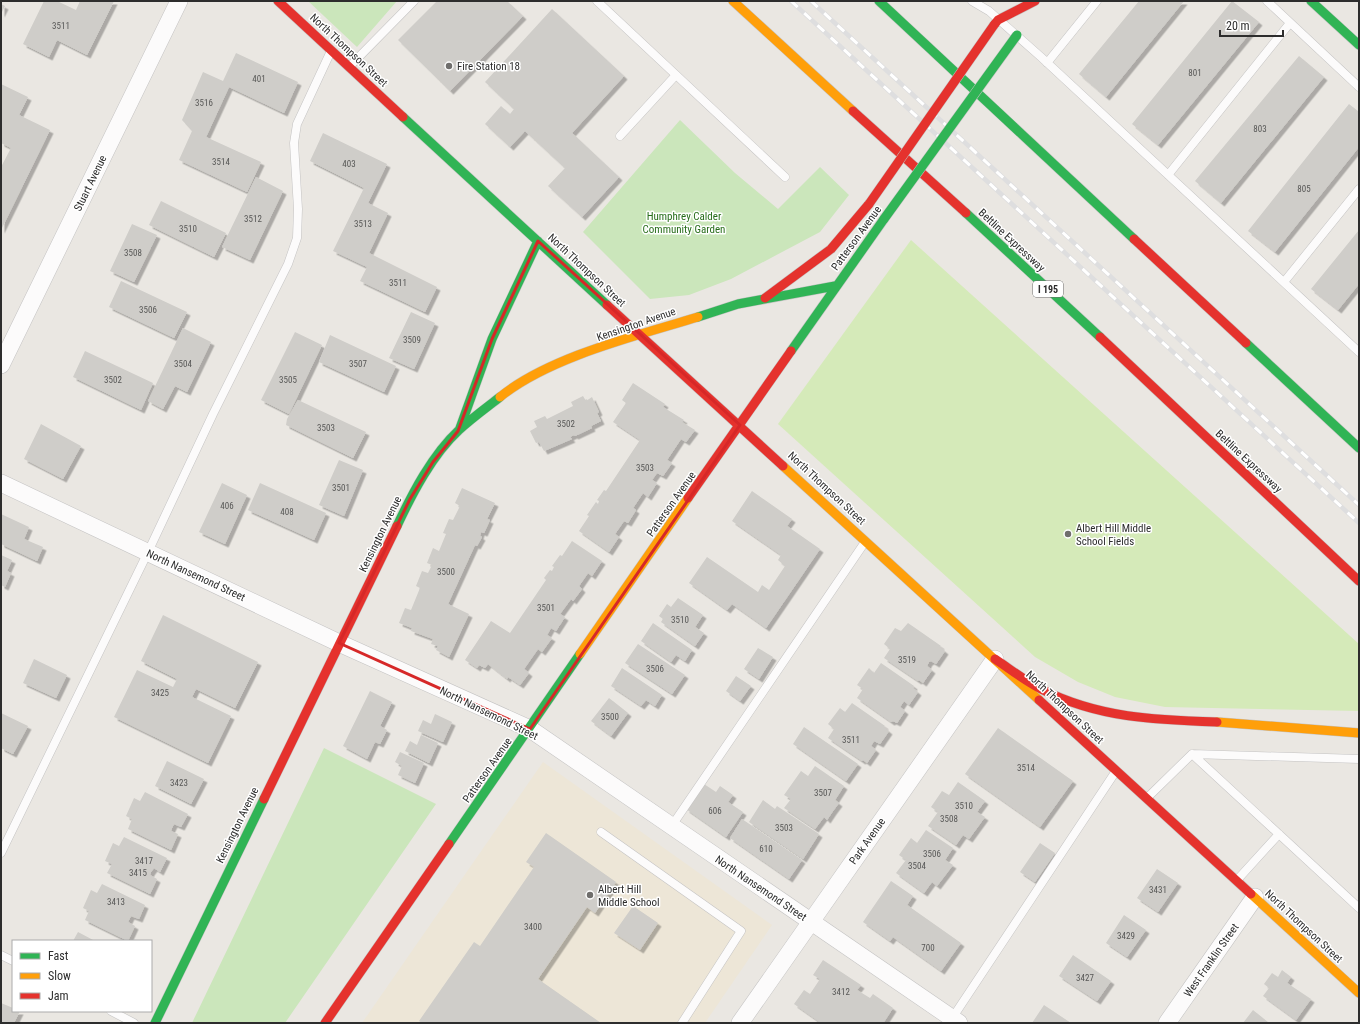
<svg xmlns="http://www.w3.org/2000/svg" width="1360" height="1024" viewBox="0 0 1360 1024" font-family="'Roboto Condensed',sans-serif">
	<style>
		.education { fill: #ede6d7 }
		.green { fill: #cbe6bb }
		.pitch { fill: #d5eab9 }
		.building { fill: #cfcdc9; filter: url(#shadow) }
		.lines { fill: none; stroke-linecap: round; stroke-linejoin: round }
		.lane-casing { stroke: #c4c3c3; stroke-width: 9 }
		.street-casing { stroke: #c4c3c3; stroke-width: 18 }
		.fast-casing { stroke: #c4c3c3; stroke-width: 10 }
		.slow-casing { stroke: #c4c3c3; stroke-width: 10 }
		.jam-casing { stroke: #c4c3c3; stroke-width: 10 }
		.lane { stroke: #fcfbfb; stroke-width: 8 }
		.street { stroke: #fcfbfb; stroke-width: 17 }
		.fast { stroke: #30b455; stroke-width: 9 }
		.slow { stroke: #ff9f0a; stroke-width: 9 }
		.jam { stroke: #e5322d; stroke-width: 9 }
		.rail-casing { stroke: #dededf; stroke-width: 4.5 }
		.rail { stroke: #fff; stroke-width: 3; stroke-dasharray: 9; stroke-linecap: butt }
		.fast-bridge-casing { stroke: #c4c3c3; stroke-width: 10; stroke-linecap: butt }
		.jam-bridge-casing { stroke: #c4c3c3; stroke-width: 10; stroke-linecap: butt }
		.fast-bridge { stroke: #30b455; stroke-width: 9 }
		.jam-bridge { stroke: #e5322d; stroke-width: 9 }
		.marked { fill: none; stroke: #d62828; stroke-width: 3; stroke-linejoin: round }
		.poi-dot { fill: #6f6e6c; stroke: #fff; stroke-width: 1.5 }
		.labels { text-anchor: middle; stroke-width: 3; stroke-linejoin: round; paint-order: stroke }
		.number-label { font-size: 9px; fill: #575756 }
		.shield { fill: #fff; stroke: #6c6c6c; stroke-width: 1 }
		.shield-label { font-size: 10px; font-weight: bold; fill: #2d2d2d }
		.street-label { font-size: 11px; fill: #2d2d2d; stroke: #fff }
		.poi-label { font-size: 11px; fill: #2d2d2d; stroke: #fff; text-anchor: start }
		.park-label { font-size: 11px; fill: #276d1a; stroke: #fff }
	</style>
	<defs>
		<filter id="shadow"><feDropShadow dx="3.5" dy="3.5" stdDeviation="0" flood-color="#0004"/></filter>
	</defs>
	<rect width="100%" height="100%" fill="#eae7e2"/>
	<path class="education" d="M543 762 772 925 705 1023H362Z"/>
	<path class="green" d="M308 1H397L357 47Z
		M680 120 735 173 778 209 820 167 849 195 820 232 731 279 689 295 650 299 583 232Z
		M324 748 436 804 285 1023H192Z"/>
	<path class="pitch" d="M911 240 1359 644V711L1165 707 1115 697 1078 682 1035 657 778 424Z"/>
	<path class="building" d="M44 1H57L76 10 80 1H114L87 55 57 40 49 57 23 44Z
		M437 1H507L523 16 450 91 398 40Z
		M1139 1H1184L1106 97 1079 74Z
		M1232 1 1259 22 1158 145 1132 124Z
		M1 4 5 6 1 14Z
		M552 9 624 76 572 133 619 177 582 217 548 186 565 168 525 131 510 147 485 124 501 106 510 114 514 109 485 82Z
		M236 53 298 82 284 113 229 87 206 137 261 162 247 192 179 160 192 131 182 120 203 72 223 81Z
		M1299 56 1324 77 1221 203 1195 181Z
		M1 84 28 97 19 115 50 130 1 230V167L11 148 1 143Z
		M1349 104 1359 112V147L1275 252 1248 231Z
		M323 133 387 164 368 203 388 213 369 253 437 287 425 312 360 281 367 267 333 251 364 188 310 161Z
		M256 177 283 191 250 260 222 247Z
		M161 201 226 233 214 257 149 225Z
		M132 224 157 235 134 282 110 271Z
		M1359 230V284L1338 310 1311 289Z
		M121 281 187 312 174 338 109 307Z
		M411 312 435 323 414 369 389 358Z
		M183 328 211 342 187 392 175 386 163 409 148 401Z
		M295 332 322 345 289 414 261 400Z
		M330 335 396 366 384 392 319 362Z
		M85 351 153 383 141 410 73 377Z
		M633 383 665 404 663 407 684 420 682 422 695 430 686 442 681 439 667 460 672 463 663 476 657 473 652 480 657 483 648 497 643 493 633 508 636 510 628 523 624 521 615 534 619 537 609 552 579 531 589 516 587 515 596 502 598 504 599 501 597 500 604 490 606 491 640 440 613 422 626 403 622 400Z
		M583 396 586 401 592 397 599 412 597 413 601 421 591 426 592 428 575 436 574 435 570 437 572 439 544 451 539 442 536 443 530 431 537 427 534 421 545 416 547 419 573 406 571 402Z
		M298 400 366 432 353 458 286 425 287 419Z
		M41 424 81 446 63 479 24 459Z
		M339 460 363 470 344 516 319 505Z
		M222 483 247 495 225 544 199 532Z
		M260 483 326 513 314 540 248 510Z
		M462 488 495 503 487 519 490 520 484 533 481 532 480 536 482 537 477 546 475 545 448 604 469 614 449 657 436 650 438 646 431 644 433 639 411 631 412 628 399 623 405 608 411 610 420 588 416 586 422 571 428 573 432 565 427 563 433 548 439 551 446 534 443 533 449 519 453 520 460 506 455 503Z
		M752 491 792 519 787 526 820 549 766 628 732 604 727 610 689 583 707 557 758 592 762 585 769 590 785 566 778 560 781 555 732 521Z
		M1 514 29 527 24 539 43 547 37 561 1 544Z
		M572 541 602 561 592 576 588 573 579 586 582 589 573 601 571 599 560 614 565 617 556 631 551 628 547 635 552 638 542 652 538 649 524 669 529 673 520 685 508 677 507 679 488 664 485 668 479 665 477 668 465 660 491 621 510 633 546 580 544 578 550 570 552 571 554 567 552 566 560 555 562 556Z
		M1 555 12 560 7 571 11 573 5 587 1 585Z
		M678 598 703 615 695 627 704 633 695 646 661 622 663 619 659 616 667 604 671 607Z
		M163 615 258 662 235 708 196 689 192 697 231 716 208 763 114 717 137 670 173 687 177 679 141 661Z
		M653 623 692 650 685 661 676 655 671 662 641 641Z
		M908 623 941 646 940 647 945 651 936 664 931 661 929 662 927 666 932 670 923 683 919 680 918 681 884 658 890 649 884 644 895 628 901 631Z
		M638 644 685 675 672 694 625 663Z
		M758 648 773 657 759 679 744 669Z
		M34 659 67 675 56 698 23 683Z
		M881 663 914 686 913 688 918 692 909 705 904 701 900 707 905 711 897 723 893 721 891 722 857 698 863 689 857 685 869 668 874 673Z
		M622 668 662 695 655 706 646 700 641 706 611 686Z
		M736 676 751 686 740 701 726 691Z
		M370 691 392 702 380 726 387 730 380 744 375 742 367 759 343 746Z
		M609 698 628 713 611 736 591 721Z
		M852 703 885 726 884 727 889 731 880 744 874 741 871 746 876 750 867 763 863 760 862 761 828 738 834 729 828 724 840 708 845 712Z
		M1 713 28 726 13 754 1 748Z
		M435 714 452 722 443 742 418 731 423 720 431 724Z
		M804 727 858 764 846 781 793 744Z
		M998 728 1073 781 1040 827 965 774Z
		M421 735 438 743 429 763 405 751 410 741 417 745Z
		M400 752 424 763 415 783 398 775 402 766 395 762Z
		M167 761 204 779 191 804 155 786Z
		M815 766 844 786 835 800 839 803 833 811 827 820 824 817 815 829 784 808 791 799 784 795 801 771 808 776Z
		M958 782 985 801 977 812 985 817 969 839 963 835 956 845 928 826 938 812 931 807 942 791 949 795Z
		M704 784 716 792 720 786 733 795 728 802 743 812 726 837 686 809Z
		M145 792 188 814 181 827 174 824 172 828 171 831 178 834 171 850 128 829 132 819 126 816 134 798 140 801Z
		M763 800 775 809 777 806 819 834 803 859 749 822Z
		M742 819 802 860 789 879 730 838Z
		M926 830 953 848 945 860 953 865 937 886 932 882 924 893 896 873 906 860 899 855 911 838 917 843Z
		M546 833 616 882 595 913 587 907 538 979 601 1023H422L419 1021 474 942 480 946 534 867 526 862Z
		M124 837 167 858 160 872 154 868 151 872 150 875 157 879 150 894 107 873 112 864 105 861 113 843 119 846Z
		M1040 843 1055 853 1035 882 1020 872Z
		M1157 869 1178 883 1158 912 1137 898Z
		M891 881 913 896 907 905 961 943 941 971 893 937 890 941 863 922Z
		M102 884 145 905 139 919 131 916 128 922 135 926 128 941 85 920 89 911 83 908 91 890 97 893Z
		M633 906 658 923 640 950 614 933Z
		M1124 915 1146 930 1127 957 1106 943Z
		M78 932 95 941H73Z
		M1073 955 1111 981 1097 1001 1059 976Z
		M823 960 861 985 857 990 870 998 873 994 893 1008 884 1022 885 1023H821L794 1004 804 990 810 994 820 979 813 975Z
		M1282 970 1291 977 1287 983 1311 999 1296 1020 1263 996 1269 988 1264 984 1272 973 1278 977Z
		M1 1003 13 1008V1011H20L14 1023H1Z
		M1044 1005 1071 1023H1032Z
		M1253 1010 1269 1023H1243Z"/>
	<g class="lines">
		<defs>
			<path id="lane" d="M597 1 785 177
				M972 1 989 11 1041 57 1359 352
				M1267 1 1359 87
				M1047 63 1097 1
				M350 66 414 1
				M620 136 676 75
				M1168 175 1290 23
				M1284 282 1359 189
				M1192 754 1359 908
				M1148 797 1192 754 1359 759
				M671 827 865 542
				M601 832 741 931 682 1023
				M1 853 148 552 213 414 288 264 297 238 298 209 294 143 297 124 331 51
				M1238 879 1279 834
				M1 955 13 961
				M111 1011 134 1023
				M951 1020 1116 771"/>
			<path id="street" d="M1 365 179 1
				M1 483 339 643 530 729 959 1023
				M740 1023 995 659
				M1167 1023 1255 897"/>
			<path id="fast" d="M879 1 1134 239
				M1311 1 1359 45
				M403 117 607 305
				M966 213 1100 337
				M698 317 738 304 835 286
				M1246 343 1359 448
				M791 351 884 219
				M460 428 492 339 538 241
				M397 526C412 494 432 455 459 430 472 418 486 408 500 397
				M449 844 580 654
				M155 1023 264 799"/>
			<path id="slow" d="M733 1 853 111
				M500 397C549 357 636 336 698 317
				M783 466 1039 700
				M580 654 688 498
				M1217 722 1359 733
				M1251 894 1359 993"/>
			<path id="jam" d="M278 1 403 117
				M994 25 998 20 1035 1
				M853 111 966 213
				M1134 239 1246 343
				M765 298 831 249 869 204
				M607 305 783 466
				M1100 337 1359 581
				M688 498 791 351
				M995 659C1010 669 1025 681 1041 689 1098 718 1155 720 1217 722
				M1039 700 1251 894
				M264 799 397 526
				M325 1023 449 844"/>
		</defs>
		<use href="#lane" class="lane-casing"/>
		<use href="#street" class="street-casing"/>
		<use href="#fast" class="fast-casing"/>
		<use href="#slow" class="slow-casing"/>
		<use href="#jam" class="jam-casing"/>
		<use href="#lane" class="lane"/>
		<use href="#street" class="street"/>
		<use href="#fast" class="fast"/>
		<use href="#slow" class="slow"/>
		<use href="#jam" class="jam"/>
		<defs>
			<path id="rail" d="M791 1 1359 523
				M811 1 1359 505"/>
		</defs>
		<use href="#rail" class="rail-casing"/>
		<use href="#rail" class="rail"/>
		<defs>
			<path id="fast-bridge" d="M884 219 1017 35"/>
			<path id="jam-bridge" d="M869 204 994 25"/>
		</defs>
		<use href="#fast-bridge" class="fast-bridge-casing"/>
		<use href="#jam-bridge" class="jam-bridge-casing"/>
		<use href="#fast-bridge" class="fast-bridge"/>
		<use href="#jam-bridge" class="jam-bridge"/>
	</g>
	<path class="marked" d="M538 241 740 425 530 729 339 643 410 499 433 462 458 431 492 339Z"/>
	<g class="poi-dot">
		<circle cx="449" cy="66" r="4"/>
		<circle cx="1068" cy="534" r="4"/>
		<circle cx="590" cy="895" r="4"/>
	</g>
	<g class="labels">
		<g class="number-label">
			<text x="61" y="29">3511</text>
			<text x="1195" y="76">801</text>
			<text x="259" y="82">401</text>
			<text x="204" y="106">3516</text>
			<text x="1260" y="132">803</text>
			<text x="221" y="165">3514</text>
			<text x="349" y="167">403</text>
			<text x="1304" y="192">805</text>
			<text x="253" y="222">3512</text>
			<text x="363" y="227">3513</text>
			<text x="188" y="232">3510</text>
			<text x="133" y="256">3508</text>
			<text x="398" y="286">3511</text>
			<text x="148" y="313">3506</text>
			<text x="412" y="343">3509</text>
			<text x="183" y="367">3504</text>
			<text x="358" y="367">3507</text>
			<text x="113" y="383">3502</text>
			<text x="288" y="383">3505</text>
			<text x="566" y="427">3502</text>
			<text x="326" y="431">3503</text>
			<text x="645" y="471">3503</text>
			<text x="341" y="491">3501</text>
			<text x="227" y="509">406</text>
			<text x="287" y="515">408</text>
			<text x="446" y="575">3500</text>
			<text x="546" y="611">3501</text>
			<text x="680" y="623">3510</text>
			<text x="907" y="663">3519</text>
			<text x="655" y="672">3506</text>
			<text x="160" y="696">3425</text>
			<text x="610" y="720">3500</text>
			<text x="851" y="743">3511</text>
			<text x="1026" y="771">3514</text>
			<text x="179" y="786">3423</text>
			<text x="823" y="796">3507</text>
			<text x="964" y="809">3510</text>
			<text x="715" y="814">606</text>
			<text x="949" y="822">3508</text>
			<text x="784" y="831">3503</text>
			<text x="766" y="852">610</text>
			<text x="932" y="857">3506</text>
			<text x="144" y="864">3417</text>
			<text x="917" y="869">3504</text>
			<text x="138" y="876">3415</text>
			<text x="1158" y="893">3431</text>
			<text x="116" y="905">3413</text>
			<text x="533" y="930">3400</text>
			<text x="1126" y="939">3429</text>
			<text x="928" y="951">700</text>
			<text x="1085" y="981">3427</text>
			<text x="841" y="995">3412</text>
		</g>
		<rect class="shield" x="1033" y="281" width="30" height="16" rx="3"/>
		<g class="shield-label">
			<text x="1048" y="293">I 195</text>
		</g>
		<g class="street-label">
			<text transform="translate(349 50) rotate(43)" y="4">North Thompson Street</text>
			<text transform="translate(90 183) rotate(-64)" y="4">Stuart Avenue</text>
			<text transform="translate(856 238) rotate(-54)" y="4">Patterson Avenue</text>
			<text transform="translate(1012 240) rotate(43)" y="4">Beltline Expressway</text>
			<text transform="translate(587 270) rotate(43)" y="4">North Thompson Street</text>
			<text transform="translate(636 324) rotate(-19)" y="4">Kensington Avenue</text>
			<text transform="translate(1249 461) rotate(43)" y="4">Beltline Expressway</text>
			<text transform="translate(827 488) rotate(43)" y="4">North Thompson Street</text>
			<text transform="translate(671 504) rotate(-55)" y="4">Patterson Avenue</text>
			<text transform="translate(380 534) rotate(-64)" y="4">Kensington Avenue</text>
			<text transform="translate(196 575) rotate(25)" y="4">North Nansemond Street</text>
			<text transform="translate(1065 707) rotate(43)" y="4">North Thompson Street</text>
			<text transform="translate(489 713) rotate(26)" y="4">North Nansemond Street</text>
			<text transform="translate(487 770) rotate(-55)" y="4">Patterson Avenue</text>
			<text transform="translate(237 825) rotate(-64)" y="4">Kensington Avenue</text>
			<text transform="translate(867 841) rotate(-55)" y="4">Park Avenue</text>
			<text transform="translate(761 888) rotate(34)" y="4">North Nansemond Street</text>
			<text transform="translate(1304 926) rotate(43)" y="4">North Thompson Street</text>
			<text transform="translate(1211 960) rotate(-55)" y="4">West Franklin Street</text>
		</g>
		<g class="poi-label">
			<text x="457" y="70">Fire Station 18</text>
			<text x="1076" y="532">Albert Hill Middle<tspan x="1076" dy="13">School Fields</tspan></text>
			<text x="598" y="893">Albert Hill<tspan x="598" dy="13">Middle School</tspan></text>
		</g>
		<g class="park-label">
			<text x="684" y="220">Humphrey Calder<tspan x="684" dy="13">Community Garden</tspan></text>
		</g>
	</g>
	<rect width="1360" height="1024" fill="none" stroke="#2d2d2d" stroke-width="4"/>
	<rect x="12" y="940" width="140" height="72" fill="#ffffff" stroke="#ababab"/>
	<rect x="20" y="953" width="20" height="6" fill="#30b455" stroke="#ababab"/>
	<text x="48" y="960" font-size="12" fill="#2d2d2d">Fast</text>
	<rect x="20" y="973" width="20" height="6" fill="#ff9f0a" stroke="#ababab"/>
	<text x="48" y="980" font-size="12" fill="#2d2d2d">Slow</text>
	<rect x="20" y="993" width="20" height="6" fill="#e5322d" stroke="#ababab"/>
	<text x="48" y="1000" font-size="12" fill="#2d2d2d">Jam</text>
	<path d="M1220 30v6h63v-6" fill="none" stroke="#2d2d2d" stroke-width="2"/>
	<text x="1226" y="30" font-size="12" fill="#2d2d2d" stroke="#ffffff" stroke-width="3" paint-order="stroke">20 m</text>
</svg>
